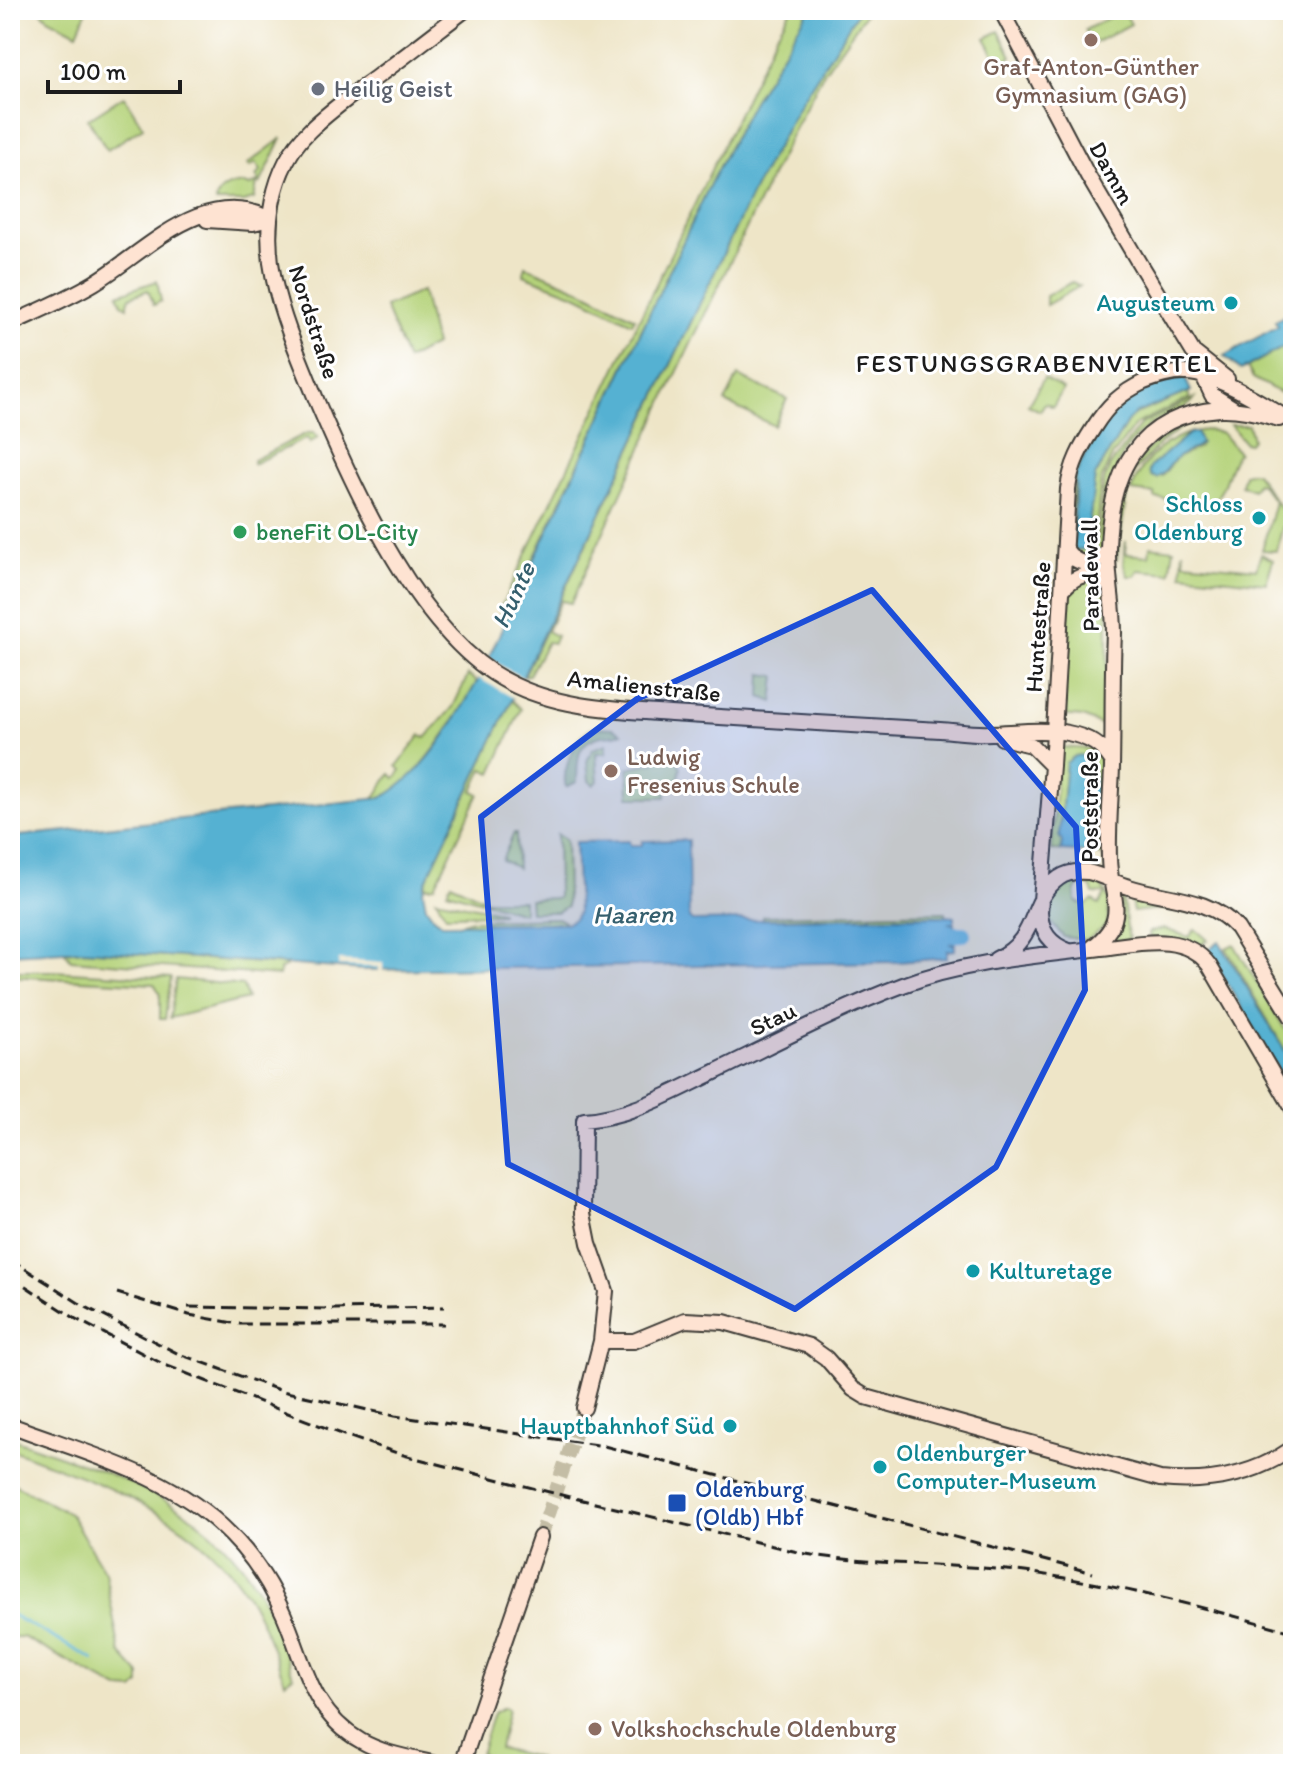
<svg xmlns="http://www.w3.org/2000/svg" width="1303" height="1774" viewBox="0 0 1303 1774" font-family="Itim,sans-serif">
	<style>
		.green { fill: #b5d37a; stroke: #68784b; stroke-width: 2; fill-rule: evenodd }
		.forest { fill: #90b56a; stroke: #566843; stroke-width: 2 }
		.water { fill: #54b1d2; stroke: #386677; stroke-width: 2 }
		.pier { fill: #eee5c7 }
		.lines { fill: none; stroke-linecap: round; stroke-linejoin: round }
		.stream { stroke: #54b1d2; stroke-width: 3 }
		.river { stroke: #54b1d2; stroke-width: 16 }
		.secondary-tunnel { stroke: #c4bda5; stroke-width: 14; stroke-dasharray: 14 7; stroke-linecap: butt }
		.secondary-casing { stroke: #3c3a36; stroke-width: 18 }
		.secondary { stroke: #fee3d2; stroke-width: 14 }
		.rail { stroke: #1c1c1c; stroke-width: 3; stroke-dasharray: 12 6; stroke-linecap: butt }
		.marked { fill: #1d4ed8; fill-opacity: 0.2; stroke: #1d4ed8; stroke-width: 6; stroke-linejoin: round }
		.education-dot { fill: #8d6e63; stroke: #fff; stroke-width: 3 }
		.worship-dot { fill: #6b7280; stroke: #fff; stroke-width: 3 }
		.culture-dot { fill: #0f9aa8; stroke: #fff; stroke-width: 3 }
		.leisure-dot { fill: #2e9e5b; stroke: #fff; stroke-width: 3 }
		.transit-dot { fill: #1a4fb4; stroke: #fff; stroke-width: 3 }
		.labels { text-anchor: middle; stroke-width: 6; stroke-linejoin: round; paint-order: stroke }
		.education-label { font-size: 24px; fill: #785e54; stroke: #fff; text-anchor: start }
		.worship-label { font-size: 24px; fill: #5b616d; stroke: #fff; text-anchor: start }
		.street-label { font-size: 24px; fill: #1c1c1c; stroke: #fff }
		.culture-label { font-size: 24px; fill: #0d838f; stroke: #fff; text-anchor: end }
		.leisure-label { font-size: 24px; fill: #27864d; stroke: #fff; text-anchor: start }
		.transit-label { font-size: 24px; fill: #164399; stroke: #fff; text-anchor: start }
		.neighbourhood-label { font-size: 26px; letter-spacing: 2px; fill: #1c1c1c; stroke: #fff }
		.water-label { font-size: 26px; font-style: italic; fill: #355f6e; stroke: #fff }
	</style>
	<rect width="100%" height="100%" fill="#fff"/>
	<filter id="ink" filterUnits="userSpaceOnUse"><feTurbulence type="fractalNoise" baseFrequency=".0125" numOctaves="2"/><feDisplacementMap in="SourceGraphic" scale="16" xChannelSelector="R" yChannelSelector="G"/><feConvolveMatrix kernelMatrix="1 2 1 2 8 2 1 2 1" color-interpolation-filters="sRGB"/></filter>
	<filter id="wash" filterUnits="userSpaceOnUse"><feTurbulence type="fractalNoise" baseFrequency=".006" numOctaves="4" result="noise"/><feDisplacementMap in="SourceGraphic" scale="32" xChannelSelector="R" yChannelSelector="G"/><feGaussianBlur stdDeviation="1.8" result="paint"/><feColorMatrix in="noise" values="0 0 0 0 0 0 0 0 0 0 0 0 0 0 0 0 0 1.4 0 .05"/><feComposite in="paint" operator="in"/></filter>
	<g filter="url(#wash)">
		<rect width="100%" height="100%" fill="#eee5c7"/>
		<path class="green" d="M40 10H87L77 33 48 18Z
			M791 10H809L752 103 712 180 505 620 500 609 776 35Z
			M859 10H868L823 74 790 137 663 402 571 603 561 601 547 631 556 636 553 643 547 642 529 675 524 676 754 189 800 103Z
			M1123 10 1131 24 1093 44 1085 30Z
			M999 31 1012 56 1001 67 985 38Z
			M124 96 143 127 107 150 88 119Z
			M282 138 260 184 257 183 254 199 243 202H216C217 187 238 180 250 186L259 181 256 176 261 171 256 163 250 167 248 164Z
			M525 266 579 289 635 318 632 323 578 296 524 275Z
			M157 281 161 301 154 305 148 290 130 297 127 307 122 304 118 294Z
			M1072 282 1080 286 1046 305V296Z
			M422 291 435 345 407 360 385 307Z
			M1293 342V400L1253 378 1247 367Z
			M738 376 787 399 774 426 725 402Z
			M1184 376 1185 378C1175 380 1163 380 1154 383 1123 393 1087 440 1078 470 1072 489 1070 531 1073 550L1086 549 1095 476 1131 416 1191 391 1188 393 1190 398 1136 424 1111 458 1101 480 1093 558H1076L1071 552 1069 543C1071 521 1070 496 1074 474 1076 462 1085 451 1092 441 1116 403 1134 378 1184 376Z
			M1044 378 1063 389 1053 407 1045 403 1040 411 1028 405Z
			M1195 398C1188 410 1167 414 1153 423 1108 452 1107 503 1103 552L1096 557 1104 481 1110 466 1141 424Z
			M1230 425H1248L1252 439 1249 443H1245Z
			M1182 427 1160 443 1134 472 1127 492 1117 560C1109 511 1131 444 1182 427Z
			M1207 430 1222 433 1238 452C1219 481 1230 510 1182 506V501L1155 498V494L1131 491C1143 457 1170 433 1207 430ZM1190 433 1199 447 1176 458 1162 476 1151 466Z
			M307 433H313L318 437 310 443 307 438 253 464V460Z
			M1251 472 1256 473 1286 516 1276 551 1262 550 1275 502 1261 484 1257 483 1253 490 1241 485 1244 474Z
			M1126 541V554L1149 556 1150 546 1174 549 1170 573 1138 570 1135 576H1128L1123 563Z
			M1183 550 1184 562 1256 569 1261 554 1273 560 1266 583 1182 574Z
			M1084 577 1106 588 1108 603 1107 728 1083 717 1061 715 1070 587Z
			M762 674 776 676 773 702 761 697Z
			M468 675 477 682C459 714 413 794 374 799L390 774 395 778 401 770 397 766 421 735 426 738 453 707Z
			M512 700 521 709 492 773 483 769 473 791 479 794 435 886 427 887 425 883Z
			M607 744 606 753H596L598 781 594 785 589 781 587 761 593 749Z
			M1058 747 1093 749C1113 767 1103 830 1103 856L1090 853 1096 781 1066 763 1059 836 1062 841 1061 851 1052 850Z
			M658 754 675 758 681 767 678 781H665L666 797H629L628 768 656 762 654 756Z
			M514 833H516L517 868 502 860Z
			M557 834 566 840 567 906 557 912H530L529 899 558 898Z
			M1091 878C1112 890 1110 904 1107 925L1087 940 1064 937 1050 922V897L1068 879ZM1082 884 1091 887 1093 894 1106 893 1099 905 1093 900 1086 905 1076 902 1075 890Z
			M451 883 486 900H523V913L447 891Z
			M1130 894 1185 906 1186 907 1184 910 1177 907 1133 912Z
			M1120 895H1122L1129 940 1107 943 1121 920Z
			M436 899 501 912V914L446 915Z
			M946 912V916L775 919H763V916Z
			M557 918 567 923 452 926 472 920Z
			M1164 929 1189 937 1195 929 1208 940 1198 946 1187 941 1150 938 1149 932Z
			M1234 944 1293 1043V1064L1226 948Z
			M83 950 288 965 280 970 279 976 71 960 65 952Z
			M10 971H53L171 978 165 1019H160V993L154 984 10 976Z
			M176 979 243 986 247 999 170 1018Z
			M10 1438C106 1473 204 1496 259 1591 275 1617 283 1648 293 1676L285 1682C274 1654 264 1623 249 1598 198 1513 96 1483 10 1449Z
			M10 1482 70 1514 105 1572 120 1653 140 1675V1684L134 1690 119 1689 23 1637H10Z
			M504 1707 508 1709 499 1748 538 1758 535 1764H524L480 1754 493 1713Z"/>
		<path class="forest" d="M594 727 613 728 622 733C615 736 610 735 602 736 575 741 578 761 577 782L566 787C560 771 577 733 594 727Z"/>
		<path class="water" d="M809 10H859L800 103 754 189 425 883 423 891 426 907 434 918 444 924 567 923 574 919 578 912 575 842 629 841 630 845H642V841L688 840 689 918 692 921 946 916 954 917V923H948L954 924 955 929 947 930V938H955V943L949 944 955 945V950L947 951V958L898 962 364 970 83 950 10 954V837L381 798C426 774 454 723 478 680L712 180 752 103Z
			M1293 310V342L1241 370 1224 356 1278 326 1275 321Z
			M1185 378 1191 391 1136 413 1127 422 1095 476 1086 549 1073 550 1076 474 1082 461 1113 411 1154 383Z
			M1196 432 1201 443C1194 450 1184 452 1177 458 1168 465 1166 474 1156 478L1151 476 1149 471 1151 466 1190 433Z
			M1081 755 1092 762 1096 781 1090 853 1061 851 1062 841 1059 836 1066 763 1075 756Z
			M1219 941 1293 1064V1096L1208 950Z"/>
		<path class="pier" d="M487 650V656L505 668 525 679 529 676 517 700 478 678 474 679Z
			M339 960 383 963V972L379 971V967L338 966Z"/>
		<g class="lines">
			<path class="stream" d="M10 1614 94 1660"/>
			<path class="river" d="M925 936 963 934"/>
		</g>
	</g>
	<g filter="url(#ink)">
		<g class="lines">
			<path class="secondary-tunnel" d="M540 1537 584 1408"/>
			<defs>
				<path id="secondary" d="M465 10C436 32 407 55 378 76 355 93 330 110 309 131 270 169 263 229 274 280 283 322 302 364 318 404 356 493 420 636 508 682 557 708 616 710 671 714 720 717 768 720 817 723 858 725 899 728 940 730 957 731 974 734 991 733 1031 732 1088 721 1112 761
					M1001 10 1088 176 1139 263 1193 352 1227 379
					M207 220 253 223 270 219
					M10 324C38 311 67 299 94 283 146 252 203 185 270 219
					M1201 371 1212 395 1233 408
					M1065 548C1077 568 1092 566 1107 551
					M1063 589C1079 572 1092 570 1110 586
					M1002 738 1031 745 1052 766
					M1089 950C1132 918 1110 901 1109 858 1108 828 1111 797 1112 767 1113 722 1112 677 1114 633 1114 604 1107 576 1108 548 1110 473 1136 415 1220 409 1240 408 1260 414 1279 419
					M1069 951C1050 944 1041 932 1040 912L1052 766 1068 489C1071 464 1081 447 1094 427 1108 405 1121 393 1144 382 1157 377 1171 372 1186 373 1219 374 1265 405 1293 422
					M996 959C1040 939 1027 901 1059 878 1067 872 1078 871 1088 872 1102 875 1115 883 1129 887 1166 899 1210 897 1237 928L1293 1019
					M601 1341H634L685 1320 724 1322 809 1346 826 1358 853 1389 866 1397 1160 1479C1208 1484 1253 1476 1293 1448
					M584 1408 601 1341 606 1291 589 1243 583 1213 584 1120C631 1117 673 1092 715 1072 777 1042 839 1009 903 985 966 961 1036 956 1101 948 1138 944 1183 931 1209 965L1293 1109
					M10 1425C87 1454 172 1474 231 1535 254 1558 271 1585 284 1615 305 1664 311 1713 361 1741 384 1754 411 1758 436 1764
					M462 1764 540 1537"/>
			</defs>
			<use href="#secondary" class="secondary-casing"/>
			<use href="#secondary" class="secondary"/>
			<path class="rail" d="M10 1259 82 1305 179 1354 282 1391 395 1416 604 1446 1093 1573
				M10 1276 76 1319 165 1365 344 1435 400 1454 512 1483 806 1554C879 1566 952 1563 1025 1572 1116 1584 1205 1608 1293 1632
				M117 1293 189 1315 239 1324H444
				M188 1307 335 1309 444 1307"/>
		</g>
	</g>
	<path class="marked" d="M872 590 1076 827 1085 990 996 1167 795 1309 508 1164 481 817 637 699Z"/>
	<g class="education-dot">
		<circle cx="1091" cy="40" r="8"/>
		<circle cx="611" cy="771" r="8"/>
		<circle cx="595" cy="1729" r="8"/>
	</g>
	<circle class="worship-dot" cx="318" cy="89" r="8"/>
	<g class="culture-dot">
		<circle cx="1231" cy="303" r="8"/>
		<circle cx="1259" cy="518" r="8"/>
		<circle cx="973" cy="1271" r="8"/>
		<circle cx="730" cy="1426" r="8"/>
		<circle cx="880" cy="1467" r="8"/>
	</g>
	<circle class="leisure-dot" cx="240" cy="532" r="8"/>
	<rect class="transit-dot" x="667" y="1493" width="20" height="20" rx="4"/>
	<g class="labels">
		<g class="education-label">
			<text x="1091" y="75" text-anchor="middle">Graf-Anton-Günther<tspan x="1091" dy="28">Gymnasium (GAG)</tspan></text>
			<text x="627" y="765">Ludwig<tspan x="627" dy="28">Fresenius Schule</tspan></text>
			<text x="611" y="1737">Volkshochschule Oldenburg</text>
		</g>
		<g class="worship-label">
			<text x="334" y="97">Heilig Geist</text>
		</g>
		<g class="street-label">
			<text transform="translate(1112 173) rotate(61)" y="8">Damm</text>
			<text transform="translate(314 322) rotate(72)" y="8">Nordstraße</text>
			<text transform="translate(1090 575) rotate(-91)" y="8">Paradewall</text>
			<text transform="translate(1038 627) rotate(-86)" y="8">Huntestraße</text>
			<text transform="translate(644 686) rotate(6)" y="8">Amalienstraße</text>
			<text transform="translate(1090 807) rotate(-90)" y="8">Poststraße</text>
			<text transform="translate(773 1019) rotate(-26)" y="8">Stau</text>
		</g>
		<g class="culture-label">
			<text x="1215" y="311">Augusteum</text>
			<text x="1243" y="512">Schloss<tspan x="1243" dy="28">Oldenburg</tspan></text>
			<text x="989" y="1279" text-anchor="start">Kulturetage</text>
			<text x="714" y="1434">Hauptbahnhof Süd</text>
			<text x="896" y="1461" text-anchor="start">Oldenburger<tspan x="896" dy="28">Computer-Museum</tspan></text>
		</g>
		<g class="leisure-label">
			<text x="256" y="540">beneFit OL-City</text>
		</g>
		<g class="transit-label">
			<text x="695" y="1497">Oldenburg<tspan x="695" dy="28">(Oldb) Hbf</tspan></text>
		</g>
		<g class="neighbourhood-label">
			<text x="1037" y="372">FESTUNGSGRABENVIERTEL</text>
		</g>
		<g class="water-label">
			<text transform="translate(513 595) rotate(-65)" y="9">Hunte</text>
			<text transform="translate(633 914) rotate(-1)" y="9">Haaren</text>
		</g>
	</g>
	<rect width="1303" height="1774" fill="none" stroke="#fff" stroke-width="40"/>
	<path d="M48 80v12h132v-12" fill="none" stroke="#1c1c1c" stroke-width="4"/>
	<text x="60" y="80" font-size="24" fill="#1c1c1c" stroke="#ffffff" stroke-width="6" paint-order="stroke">100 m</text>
</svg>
